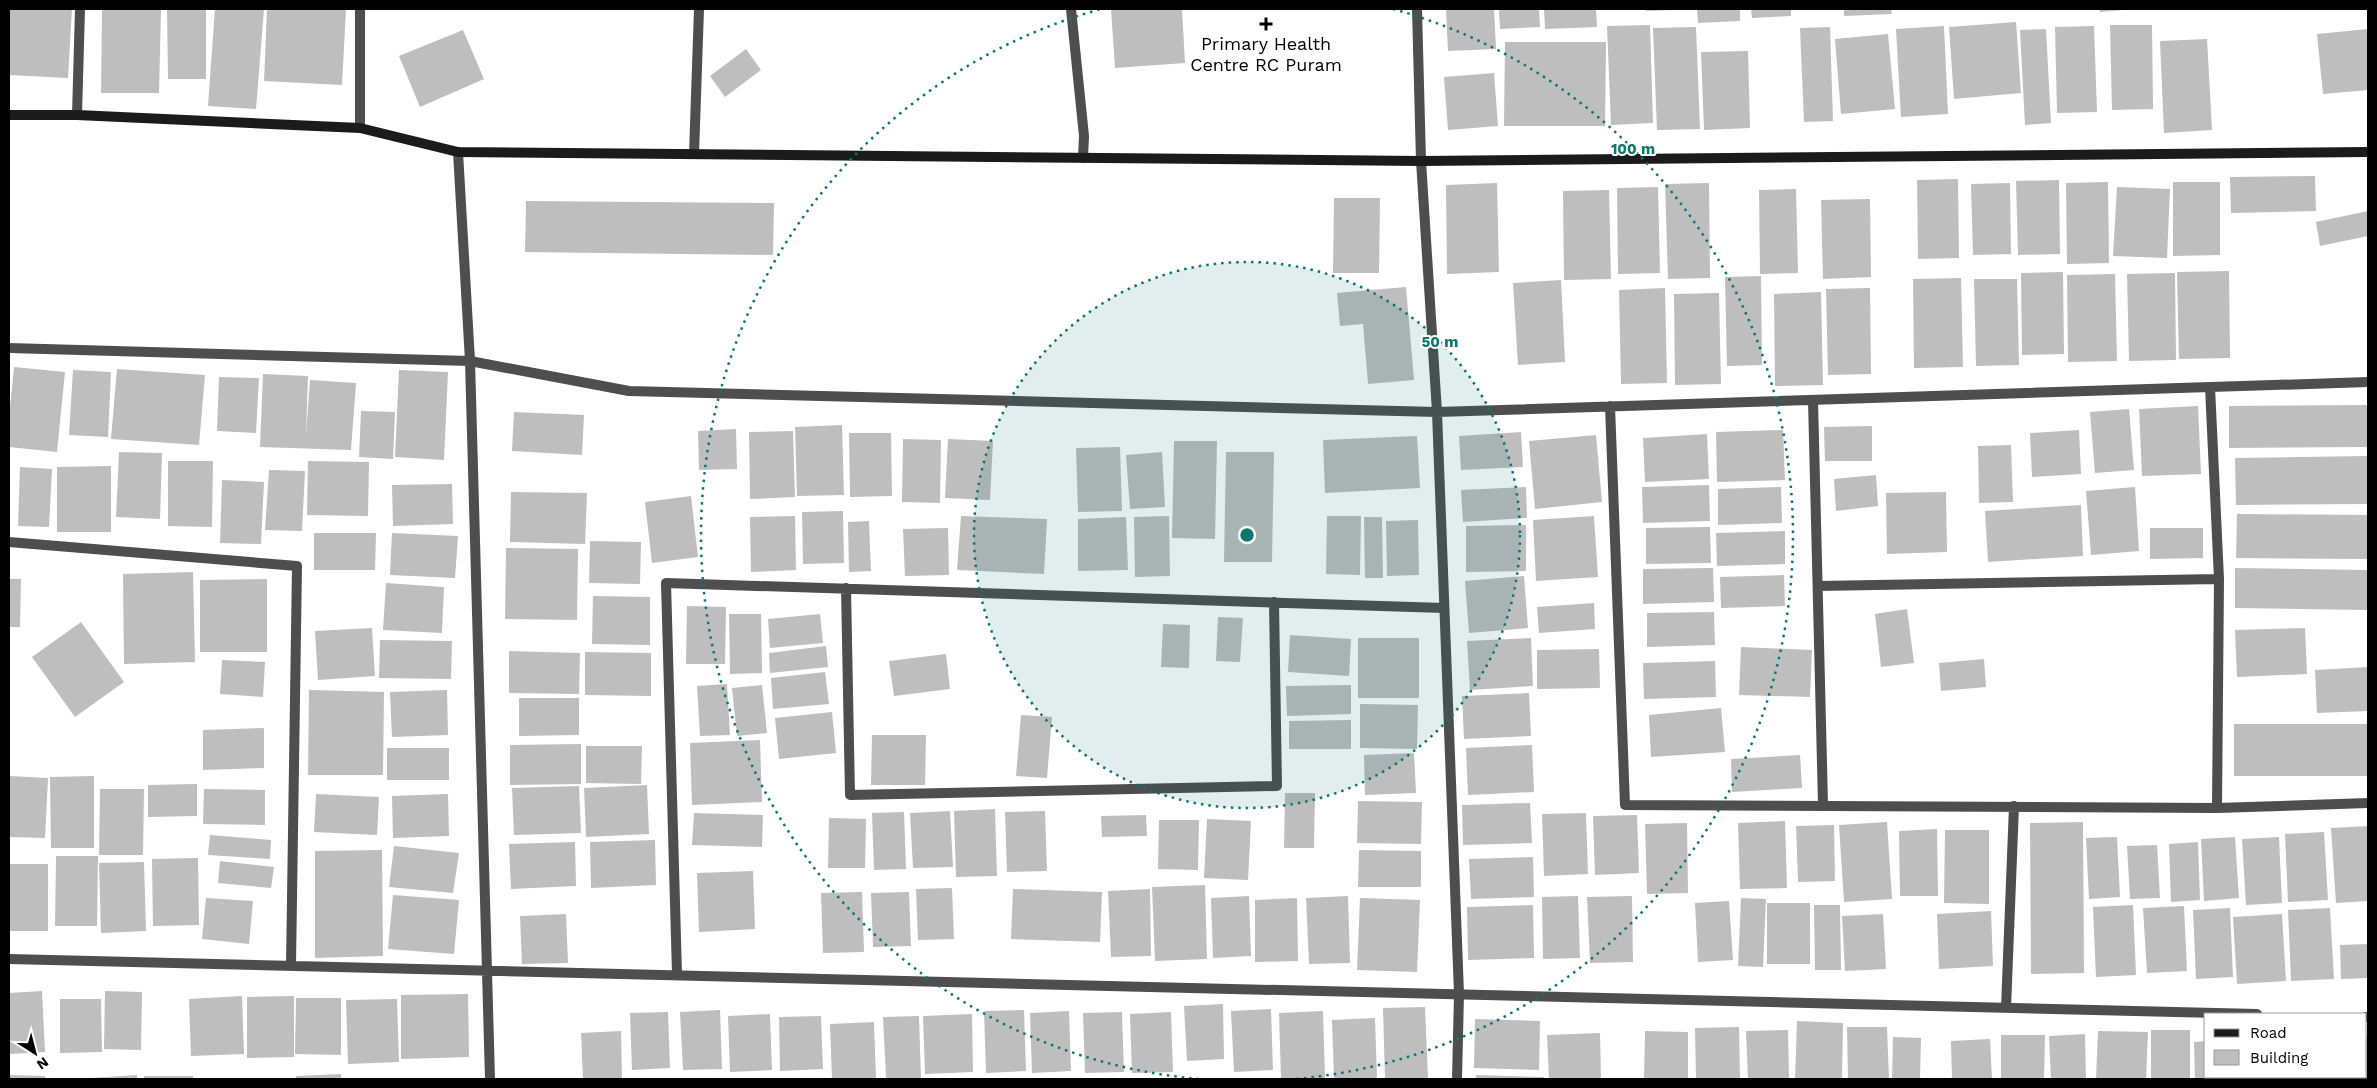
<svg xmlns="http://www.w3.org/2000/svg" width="2377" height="1088" viewBox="0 0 2377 1088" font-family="'Work Sans',sans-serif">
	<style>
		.building { fill: #bebebe }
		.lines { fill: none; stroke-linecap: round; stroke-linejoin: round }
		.lane { stroke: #4e4e4e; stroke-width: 10 }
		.street { stroke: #4e4e4e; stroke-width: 10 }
		.secondary { stroke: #1b1b1b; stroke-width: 10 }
		.ring { fill: none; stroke: #0f766e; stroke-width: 2.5; stroke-dasharray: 2.5 5 }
		.poi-dot { fill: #000; stroke: #fff; stroke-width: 2 }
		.labels { text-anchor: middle; stroke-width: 4; stroke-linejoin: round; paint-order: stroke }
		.poi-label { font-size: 18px; fill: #000; stroke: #fff }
		.centre { fill: #0f766e; stroke: #fff; stroke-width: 2.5 }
		.ring-label { font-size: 15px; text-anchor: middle; font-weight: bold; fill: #0f766e; stroke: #fff; stroke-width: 4; stroke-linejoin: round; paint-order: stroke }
	</style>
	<rect width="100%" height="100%" fill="#fff"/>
	<path class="building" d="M9 9H72L68 78 9 75Z
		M102 9H161L159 93H101Z
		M167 9H206V79H168Z
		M215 9H264L256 109 208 106Z
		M267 9H346L342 85 264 81Z
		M1111 9H1182L1185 63 1115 68Z
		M1446 9H1494L1496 49 1448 51Z
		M1499 9H1539L1540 27 1500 29Z
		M1544 9H1596L1597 27 1545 29Z
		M1646 9H1674V10L1646 11Z
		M1697 9H1740V21L1698 23Z
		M1751 9H1791V16L1752 18Z
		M1844 9H1891L1892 14 1844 16Z
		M2099 9H2124V10L2100 12Z
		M2016 22 2021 93 1954 99 1949 27Z
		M1650 25 1653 123 1611 125 1607 26Z
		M2110 25H2152L2153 109 2112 110Z
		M1944 26 1948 114 1901 117 1896 29Z
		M2094 26 2097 112 2057 113 2055 27Z
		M1696 27 1700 129 1657 130 1653 28Z
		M1830 27 1833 121 1804 122 1800 28Z
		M2046 29 2051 123 2025 125 2020 30Z
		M2368 29V90L2323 94 2317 34Z
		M463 30 484 79 420 107 399 56Z
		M1888 34 1895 109 1841 114 1835 39Z
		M2207 39 2212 130 2164 133 2160 41Z
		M1505 42H1606L1605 126H1504Z
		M746 49 761 70 725 97 710 76Z
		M1748 51 1750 128 1704 130 1701 52Z
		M1494 73 1498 126 1448 130 1444 77Z
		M2315 176 2316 211 2231 213 2230 177Z
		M1958 179 1959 258 1918 259 1917 180Z
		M2059 180 2060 254 2018 255 2016 181Z
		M2108 182 2109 263 2067 264 2066 183Z
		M2173 182H2220V255L2173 256Z
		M1497 183 1499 272 1447 274 1446 185Z
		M1709 183 1710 278 1668 279 1665 184Z
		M2010 183 2011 254 1973 255 1971 184Z
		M1658 187 1660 273 1618 274 1617 188Z
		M2117 187 2170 189 2167 258 2113 256Z
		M1796 189 1798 273 1760 274 1759 190Z
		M1609 190 1611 279 1564 280 1563 191Z
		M1334 198H1380L1379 273H1333Z
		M1870 199 1871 277 1823 279 1821 200Z
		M526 201 774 203 773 255 525 252Z
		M2368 211V236L2320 246 2316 222Z
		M2229 271 2230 358 2179 359 2177 272Z
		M2063 272 2064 354 2022 355 2021 273Z
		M2175 273 2176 360 2129 361 2127 274Z
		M2115 274 2117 361 2068 362 2067 275Z
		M1761 276 1762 365 1727 366 1725 277Z
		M1961 278 1963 367 1914 368 1913 279Z
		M1974 279H2017L2019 365 1976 366Z
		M1561 280 1565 362 1518 365 1513 283Z
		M1406 287 1414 380 1368 384 1363 324 1340 326 1337 293Z
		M1665 288 1667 383 1621 384 1619 290Z
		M1870 288 1871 374 1828 375 1826 289Z
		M1821 292 1823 385 1775 386 1774 294Z
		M1719 293 1721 384 1675 385 1674 294Z
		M14 367 65 372 57 452 9 447V418Z
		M117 369 205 375 199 445 111 439Z
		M73 370 111 372 108 437 69 435Z
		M399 370 448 372 444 460 395 457Z
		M263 374 308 376 306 436 310 380 356 383 351 450 260 447Z
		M219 377 259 378 256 433 217 431Z
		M2368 405V447L2229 448V406Z
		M2198 406 2201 474 2142 476 2139 409Z
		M2129 409 2134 470 2095 473 2090 412Z
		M361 411 395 412 393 459 359 457Z
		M514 412 584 415 582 455 512 451Z
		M842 425 844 495 797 496 795 427Z
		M1872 426V461H1825L1824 427Z
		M736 429 737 469 699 470 698 431Z
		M1783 430 1785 480 1717 482 1716 432Z
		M2079 430 2081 474 2032 477 2030 433Z
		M793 431 795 497 750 499 749 432Z
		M1521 432 1523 467 1461 470 1459 436Z
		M849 433H891L892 496 850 497Z
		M1707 434 1709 479 1645 482 1643 438Z
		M1596 435 1602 502 1535 509 1529 441Z
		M1417 436 1420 488 1325 493 1323 440Z
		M903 439 941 440 940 503 902 502Z
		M948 439 993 441 990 500 945 498Z
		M1174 441H1217L1215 539 1172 538Z
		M2011 445 2013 502 1979 503 1978 446Z
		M1120 447 1122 511 1078 512 1076 448Z
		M119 452 162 453 160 519 116 517Z
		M1162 452 1165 507 1130 509 1126 455Z
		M1226 452H1274L1272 562H1224Z
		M2368 456V504L2236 505 2235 458Z
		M168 461H213L212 527 168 526Z
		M308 461 369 462 368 516 307 515Z
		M111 466V532H57V467Z
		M20 467 52 469 49 527 18 526Z
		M269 470 305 471 302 531 265 530Z
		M1876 475 1878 506 1836 511 1834 479Z
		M222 480 264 482 261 544 220 543Z
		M452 484 453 524 393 526 392 485Z
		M1709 485 1710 521 1643 523 1642 487Z
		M1526 487 1527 518 1463 522 1461 490Z
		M1781 487 1782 523 1718 525V489Z
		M2135 487 2139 551 2091 555 2086 491Z
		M511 492 587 493 585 544 510 542Z
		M1946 492 1947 552 1887 554 1886 493Z
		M691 496 698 557 652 563 645 502Z
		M2081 505 2083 556 1988 562 1985 511Z
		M843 511 844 563 803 564 802 512Z
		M2237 514 2368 515V559L2236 558Z
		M795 516 796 570 751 572 750 517Z
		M961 516 1047 519 1044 574 957 570Z
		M1169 516 1170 576 1135 577 1134 517Z
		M1327 516H1361L1360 575 1326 574Z
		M1594 516 1598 577 1536 581 1533 520Z
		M1126 517 1128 570 1078 571V519Z
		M1364 517H1382L1383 578H1365Z
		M1418 520 1419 575 1387 576 1386 521Z
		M869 521 871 571 849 572 848 522Z
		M1526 525V571L1466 572V526Z
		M1710 527 1711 563 1646 564V528Z
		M948 528 949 575 905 576 903 529Z
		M2150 528H2203V558L2150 559Z
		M1785 531V564L1717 566 1716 533Z
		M314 533H376L375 570H314Z
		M392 533 458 536 455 578 390 575Z
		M590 541 641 542 640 584 589 583Z
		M506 548 578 549 577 620 505 619Z
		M1713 568 1714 602 1643 604V569Z
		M2235 568 2368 570V610L2235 608Z
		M193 572 195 662 124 664 123 574Z
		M1784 575 1785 606 1721 608 1720 577Z
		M1524 576 1528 628 1469 633 1465 581Z
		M9 579H21L20 627H9Z
		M267 579V652H200V580Z
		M386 583 444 587 442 633 383 630Z
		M593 596 650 597V645L592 644Z
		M1594 603 1595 629 1539 633 1537 607Z
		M687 606 726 607 725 664H686Z
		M1907 609 1914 663 1881 667 1875 614Z
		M1714 612 1715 645 1647 647V613Z
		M729 614H761L762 673 730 674Z
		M820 614 823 643 770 648 768 619Z
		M1218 617 1243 618 1240 662 1216 661Z
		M81 622 124 682 75 717 32 657Z
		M1163 624 1190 625 1189 668 1161 667Z
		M372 628 375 676 318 680 315 631Z
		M2305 628 2307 674 2237 677 2235 630Z
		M1290 635 1351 639 1349 676 1288 672Z
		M1358 638H1419V698H1358Z
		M1531 638 1533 686 1470 690 1467 641Z
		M380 640 452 641 451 679 379 678Z
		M826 646 828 667 770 673 769 653Z
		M1741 647 1812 650 1810 697 1739 695Z
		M1599 649 1600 688 1537 689V650Z
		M509 651 580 653 579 694 509 693Z
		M585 652 651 653V696L585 695Z
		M946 654 950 689 894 696 889 661Z
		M1984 659 1986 687 1941 691 1939 663Z
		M222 660 265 662 263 697 220 694Z
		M1715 661 1716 697 1644 699 1643 663Z
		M2368 667V711L2317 713 2315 670Z
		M825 672 829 704 773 709 771 678Z
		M727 684 730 735 700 736 697 686Z
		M762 685 767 733 737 736 732 688Z
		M1351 685V714L1287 716 1286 686Z
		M309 690 384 692 383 775H308Z
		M447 690 448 735 392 737 390 692Z
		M1529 693 1531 736 1464 739 1462 696Z
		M519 698H579V735L519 736Z
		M1360 704 1418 705 1417 749 1360 748Z
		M1721 708 1725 752 1651 757 1649 715Z
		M832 712 836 753 779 759 775 718Z
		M1021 715 1052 717 1047 778 1016 776Z
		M1351 720V749H1289V721Z
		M2234 724H2368V776H2234Z
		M264 728V768L203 770V730Z
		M872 735H926L925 785H871Z
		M760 740 762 802 692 805 690 743Z
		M581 744V784L510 785V745Z
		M1532 745 1534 792 1468 795 1466 748Z
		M586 746H642L641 784 586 783Z
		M387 748H449V780H387Z
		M1414 753 1416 793 1365 795 1364 755Z
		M1800 755 1802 788 1732 792 1731 759Z
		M9 776 48 778 45 838 9 837Z
		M94 776V848H51L50 777Z
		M197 784V816L148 817V785Z
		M647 785 649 834 586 837 584 788Z
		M579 786 581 833 514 835 512 788Z
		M100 789H144L143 855H99Z
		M204 789 265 790V825L203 824Z
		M1285 793H1315L1314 848H1284Z
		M316 794 379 797 377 835 314 832Z
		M448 794 449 836 393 838 392 796Z
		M1358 801 1422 802 1421 844 1357 843Z
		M1530 803 1532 843 1463 845 1462 805Z
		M995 809 997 876 956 877 954 811Z
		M950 811 953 867 913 868 910 813Z
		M1045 811 1047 871 1007 872 1005 812Z
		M904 812 906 869 874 870 872 813Z
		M694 813 763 815 762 847 692 845Z
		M1586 813 1588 874 1544 876 1542 814Z
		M1146 815 1147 836 1102 837 1101 816Z
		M1637 815 1639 873 1595 875 1593 816Z
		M829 818 866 819 865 868H828Z
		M1207 819 1251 821 1248 880 1204 878Z
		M1159 820H1199L1198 870 1158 869Z
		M1785 821 1787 888 1740 889 1738 823Z
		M1887 822 1892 899 1844 902 1839 825Z
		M2083 822 2084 973 2031 974 2030 823Z
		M1687 823 1688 893 1647 894 1645 824Z
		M1834 825 1835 881 1798 882 1796 826Z
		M2368 826V901L2336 903 2331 828Z
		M1937 829 1938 896H1900L1899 831Z
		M1945 830H1989V904L1944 903Z
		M2324 832 2328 900 2288 902 2285 834Z
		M210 835 271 840 270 859 208 855Z
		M2117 837 2120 897 2089 899 2086 838Z
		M2235 837 2239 898 2204 901 2201 839Z
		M2279 837 2282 903 2246 905 2242 839Z
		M655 840 656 885 591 888 590 842Z
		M575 842 576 886 511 889 509 844Z
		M2198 842 2200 900 2171 902 2169 844Z
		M2157 845 2160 898 2130 899 2127 846Z
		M394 846 459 853 453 893 389 887Z
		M382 850 383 956 315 958V851Z
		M1359 850 1421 851V887H1358Z
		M56 856H98L97 926H55Z
		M1533 857 1534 897 1471 899 1469 859Z
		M198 858 199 925 153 926 152 859Z
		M220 861 274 867 271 888 218 883Z
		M144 862 146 931 101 933 99 863Z
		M9 864H48V931H9Z
		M753 871 755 929 699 932 697 873Z
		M1205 885 1207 959 1155 961 1152 887Z
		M952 888 954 939 918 940 916 889Z
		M1013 889 1102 892 1100 942 1011 939Z
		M1150 889 1151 956 1111 957 1108 891Z
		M862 892 864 952 823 953 821 893Z
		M909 892 911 946 873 947 871 893Z
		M393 895 459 900 454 954 388 949Z
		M1249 896 1251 956 1213 958 1211 898Z
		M1348 896 1350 963 1309 964 1306 898Z
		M1578 896 1580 958 1543 959 1542 897Z
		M1632 896 1633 962 1590 963 1587 897Z
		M206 898 253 901 249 944 202 939Z
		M1297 898 1298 961 1255 962V900Z
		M1360 898 1420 900 1417 972 1357 970Z
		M1741 898 1766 899 1763 967 1738 966Z
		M1729 901 1733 960 1698 962 1695 903Z
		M1767 903H1810V964H1767Z
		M1533 905 1534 958 1468 960 1467 907Z
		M1814 905H1840L1841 970H1815Z
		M2133 905 2136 975 2096 977 2093 907Z
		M2184 906 2187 971 2147 973 2143 908Z
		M2230 908 2233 977 2196 979 2193 910Z
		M2330 908 2334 979 2291 981 2288 910Z
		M1991 911 1993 966 1939 969 1937 914Z
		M566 914 568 963 522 964 520 916Z
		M1883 914 1886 969 1845 971 1842 916Z
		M2282 914 2286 981 2237 984 2233 917Z
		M2368 944V978L2341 979 2340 945Z
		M42 991 45 1052 9 1054V993Z
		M105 991 142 992 141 1050 104 1049Z
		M468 994 469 1057 401 1059V995Z
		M242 996 244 1054 191 1056 189 999Z
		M294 996V1057L247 1058V997Z
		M296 998H341V1055L295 1054Z
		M60 999H101L102 1052 60 1053Z
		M397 999 399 1062 348 1064 346 1000Z
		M1223 1004 1224 1059 1187 1061 1184 1006Z
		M1425 1007 1428 1079H1385L1383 1008Z
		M1271 1009 1273 1070 1234 1072 1231 1011Z
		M720 1010 722 1069 683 1070 680 1012Z
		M1024 1010 1026 1071 986 1073 984 1011Z
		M1069 1011 1071 1071 1032 1073 1030 1013Z
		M1323 1011 1325 1079H1281L1279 1013Z
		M668 1012 670 1068 632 1070 630 1013Z
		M1122 1012 1124 1072 1085 1073 1083 1013Z
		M1171 1012 1173 1072 1132 1073 1130 1014Z
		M770 1014 772 1070 730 1072 728 1016Z
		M972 1014 973 1072 925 1074 923 1016Z
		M821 1016 823 1069 780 1071 779 1017Z
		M919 1016 921 1079H886L883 1017Z
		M1375 1018 1377 1079H1334L1332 1020Z
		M1475 1019 1540 1021 1539 1070 1474 1068Z
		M1797 1021 1843 1023 1842 1079H1795Z
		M874 1022 876 1079H832L830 1024Z
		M1739 1027 1740 1079H1696L1695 1028Z
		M1847 1027H1887L1889 1079H1848Z
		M1788 1030 1789 1079H1748L1746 1031Z
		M2151 1030H2190V1079H2151Z
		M621 1031 622 1079H583L581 1033Z
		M1645 1031 1688 1032V1079H1644Z
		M2098 1031 2148 1032 2146 1079H2096Z
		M1600 1033 1601 1079H1549L1547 1035Z
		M2085 1034 2086 1079H2051L2049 1036Z
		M2001 1035H2045L2044 1079H2001Z
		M1893 1037 1921 1038 1920 1079H1892Z
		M2366 1037H2368V1079H2352V1077H2366Z
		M1990 1039 1992 1079H1952L1951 1041Z
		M2206 1041V1077H2240V1079H2195L2194 1042Z
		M341 1074V1079H296V1076Z
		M9 1075 45 1076V1079H9Z
		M137 1075V1079H91V1078Z
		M1476 1075 1544 1077V1079H1476Z
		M144 1076H193V1079H144Z
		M2292 1077H2338V1079H2292Z"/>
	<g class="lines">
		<path class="lane" d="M1071 9 1084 136 1083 158"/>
		<path class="street" d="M360 9V128
			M1417 9 1421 161 1437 412 1459 994 1457 1079
			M77 115 80 9
			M458 152 470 361 490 1079
			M694 154 699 9
			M9 348 470 361 629 391 1437 412 2368 382
			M2210 387 2219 579 2217 808
			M1813 400 1823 804
			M1610 406 1625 805 2217 808 2368 803
			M9 542 297 566 291 965
			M1818 586 2219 579
			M846 588 850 795 1277 786 1274 602
			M9 959 2257 1014
			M677 974 666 583 1444 608
			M2006 1008 2014 806
			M2366 1017H2368"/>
		<path class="secondary" d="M9 115H77L360 128 458 152 1421 161 2368 152"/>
	</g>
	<circle cx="1247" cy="535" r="273" fill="#0f766e" fill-opacity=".12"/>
	<g class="ring">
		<circle cx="1247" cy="535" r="273"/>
		<path d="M1199 1079A546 546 0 0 1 1101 9M1393 9A546 546 0 0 1 1295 1079"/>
	</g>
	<path class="poi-dot" d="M1263.5 16.5h5v5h5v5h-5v5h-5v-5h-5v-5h5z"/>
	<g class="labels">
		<g class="poi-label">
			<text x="1266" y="50">Primary Health<tspan x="1266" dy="21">Centre RC Puram</tspan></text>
		</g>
	</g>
	<circle cx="1247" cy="535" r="8" class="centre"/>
	<g class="ring-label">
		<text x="1633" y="154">100 m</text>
		<text x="1440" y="347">50 m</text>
	</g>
	<rect width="2377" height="1088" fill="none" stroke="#000000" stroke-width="20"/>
	<rect x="2204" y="1013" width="162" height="65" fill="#ffffff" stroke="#999999"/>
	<rect x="2214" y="1029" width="25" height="8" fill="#1b1b1b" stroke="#999999"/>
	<text x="2250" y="1038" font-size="15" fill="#000000">Road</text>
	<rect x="2214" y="1050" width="25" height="15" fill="#bebebe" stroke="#999999"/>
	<text x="2250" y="1063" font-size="15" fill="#000000">Building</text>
	<g transform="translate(35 1053) rotate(144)" stroke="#ffffff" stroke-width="4" paint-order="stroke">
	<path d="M0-4L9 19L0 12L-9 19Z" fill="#000000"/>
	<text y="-8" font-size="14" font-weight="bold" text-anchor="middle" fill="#000000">N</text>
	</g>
</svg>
